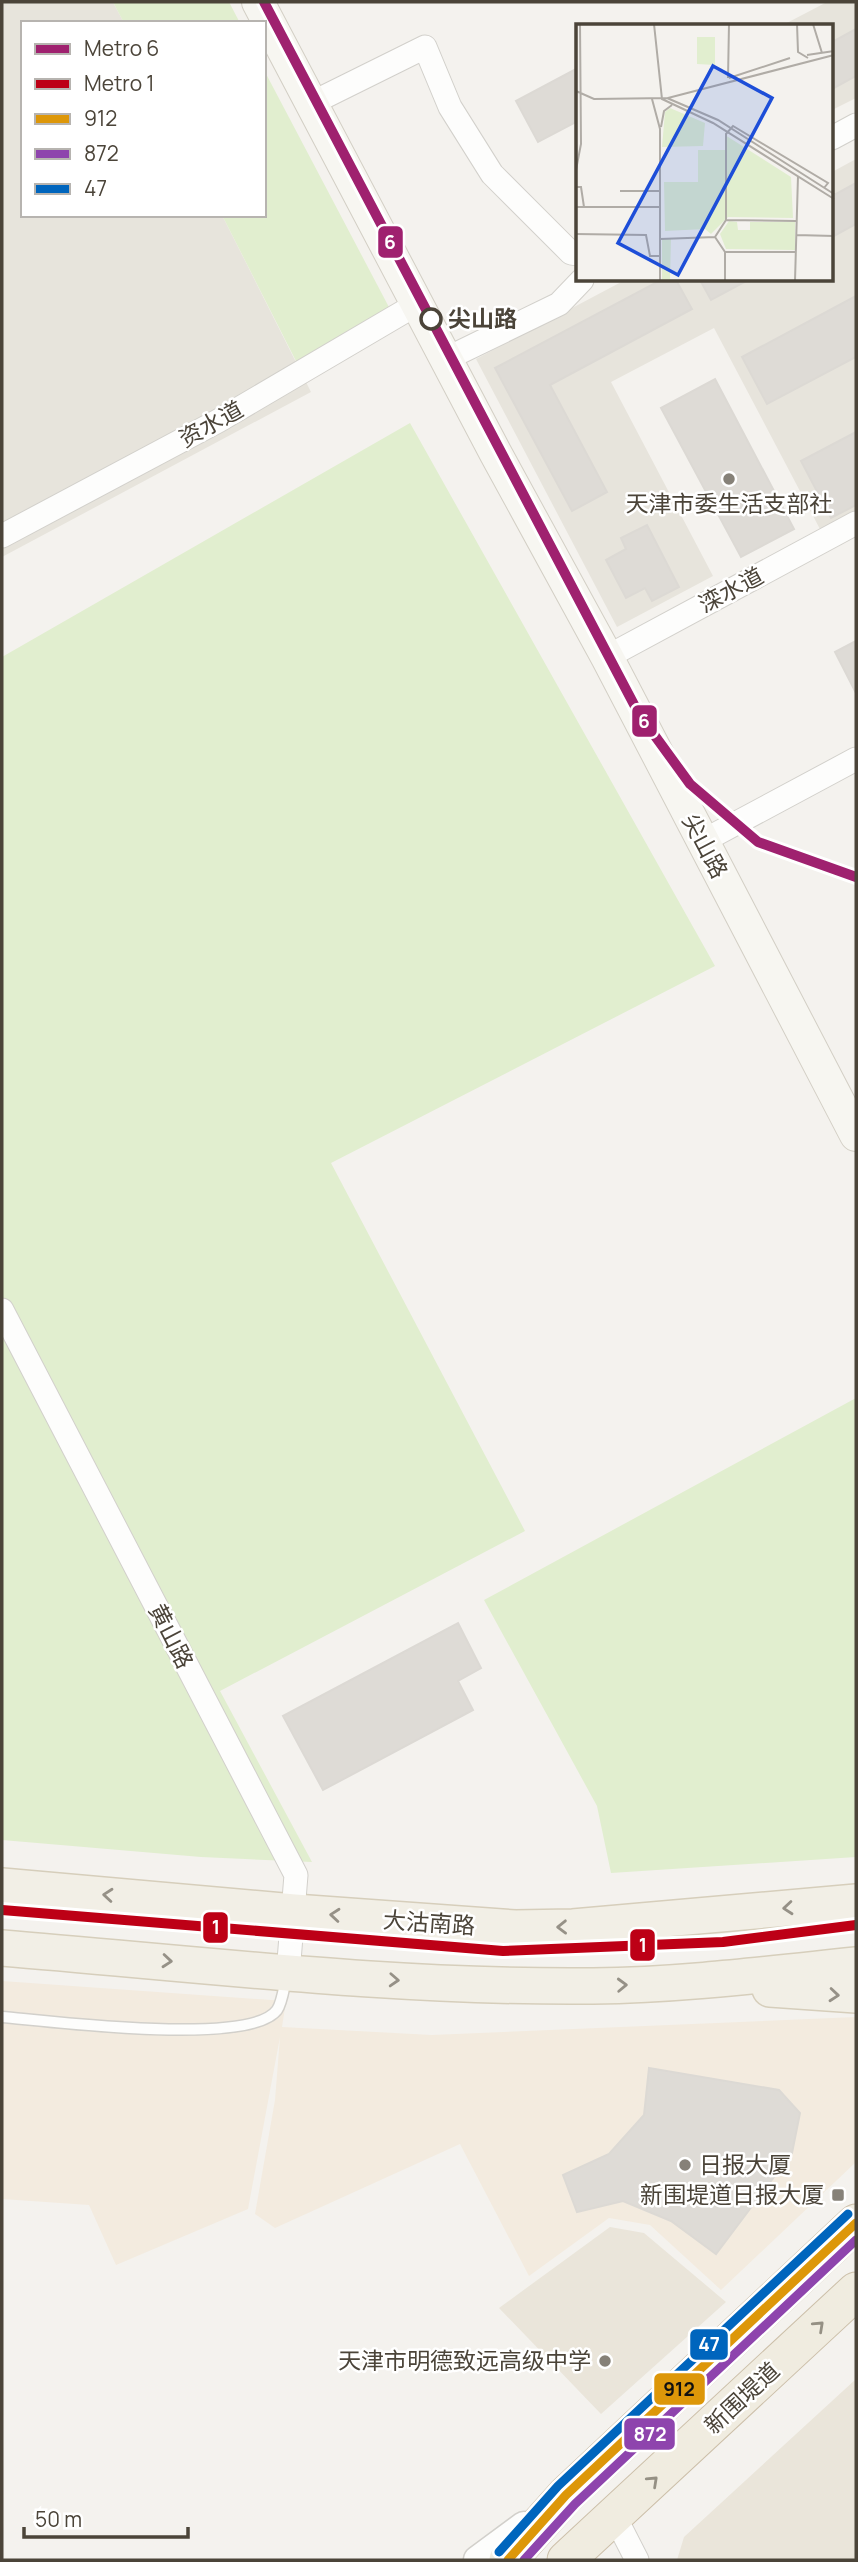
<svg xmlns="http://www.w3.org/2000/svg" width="858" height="2562" viewBox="0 0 858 2562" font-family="Manrope,'Noto Sans SC',sans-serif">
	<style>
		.residential { fill: #e7e4dc }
		.commercial { fill: #f3ebdf }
		.education { fill: #eae5da }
		.green { fill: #e1eecf }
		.building { fill: #dedbd6; stroke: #dcd9d4; stroke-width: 2 }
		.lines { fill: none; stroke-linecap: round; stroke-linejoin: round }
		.service-casing { stroke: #d2d0cb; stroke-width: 13 }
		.minor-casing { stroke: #d2d0cb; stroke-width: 25 }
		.tertiary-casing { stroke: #d2d0cb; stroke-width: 31 }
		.secondary-casing { stroke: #d3cfc5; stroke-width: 34 }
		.primary-casing { stroke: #d6cebb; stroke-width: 38 }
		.trunk-casing { stroke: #ccbfa9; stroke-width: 39 }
		.service { stroke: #fdfdfc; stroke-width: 10 }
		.minor { stroke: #fdfdfc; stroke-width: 23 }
		.tertiary { stroke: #fdfdfc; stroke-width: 28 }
		.secondary { stroke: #f7f6f1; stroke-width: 32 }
		.primary { stroke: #f2efe6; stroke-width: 35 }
		.trunk { stroke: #f0ece0; stroke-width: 37 }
		.bus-1-casing { stroke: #fff; stroke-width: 14 }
		.bus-2-casing { stroke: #fff; stroke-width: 14 }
		.bus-3-casing { stroke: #fff; stroke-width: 14 }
		.bus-1 { stroke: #dd9709; stroke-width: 9 }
		.bus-2 { stroke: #8e44ad; stroke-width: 9 }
		.bus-3 { stroke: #0065bd; stroke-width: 9 }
		.metro-1-casing { stroke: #fff; stroke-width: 16 }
		.metro-2-casing { stroke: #fff; stroke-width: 16 }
		.metro-1 { stroke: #9f216f; stroke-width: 10 }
		.metro-2 { stroke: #bd0016; stroke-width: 10 }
		.oneway { stroke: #969187 }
		.oneway2 { stroke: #959084 }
		.stop-dot { fill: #fff; stroke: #4b4439; stroke-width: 3.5 }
		.poi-dot { fill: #868178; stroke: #fff; stroke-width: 2.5 }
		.labels { text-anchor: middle; stroke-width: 5; stroke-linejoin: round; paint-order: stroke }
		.stop-label { font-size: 23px; font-weight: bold; fill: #4b4439; stroke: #fff; text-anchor: start }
		.street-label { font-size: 23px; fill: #4b4439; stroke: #fff }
		.poi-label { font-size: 23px; fill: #4b4439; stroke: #fff; text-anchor: end }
		.inset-road { fill: none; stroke: #b0aca6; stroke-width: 2 }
		.view { fill: #1d4ed8; fill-opacity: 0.15; stroke: #1d4ed8; stroke-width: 3.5 }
		.inset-edge { fill: none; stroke: #4b4439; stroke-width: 3.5 }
		.line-badge { stroke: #fff; stroke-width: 2.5 }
		.badge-label { font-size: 19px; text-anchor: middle; font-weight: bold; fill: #fff }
		.pale-badge-label { font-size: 19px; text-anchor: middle; font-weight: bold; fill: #111 }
	</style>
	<rect width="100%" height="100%" fill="#f4f2ee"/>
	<path class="residential" d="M2 2H113L124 23H23V215H222L311 392 2 557Z
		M827 2H856V98L832 110V26H781Z
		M856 159V512L821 531 714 328 611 382 713 576 617 627 476 359 625 280H832V172Z"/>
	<path class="commercial" d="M2 1981 286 2001 282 2027 432 2035 856 2017V2162L721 2290 650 2225 609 2218 529 2276 460 2144 275 2228 255 2214 275 2100 280 2037 248 2209 116 2265 89 2205 2 2199Z"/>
	<path class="education" d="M610 2227 644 2233 726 2302 601 2414 499 2308Z
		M856 2379V2560H677L684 2537Z"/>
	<path class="green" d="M113 2H229L240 23H124Z
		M264 70 391 311 299 367 222 215H264Z
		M410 423 715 966 331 1163 525 1531 220 1691 312 1862 201 1857 2 1840V657Z
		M856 1398V1857L611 1873 597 1806 484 1600Z"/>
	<path class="building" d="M856 29V76L832 89V42Z
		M578 68V121L538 142 516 101Z
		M856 183V224L832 237V196Z
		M661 280H676L692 309 550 385 607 492 572 511 495 368Z
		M700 280H748L711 300Z
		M856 296V357L767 404 742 357Z
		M715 379 794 529 741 557 661 408Z
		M856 432V505L831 518 801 461Z
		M647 525 679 587 652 601 645 588 626 598 606 560 626 549 621 538Z
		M856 641V693L835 652Z
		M458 1623 481 1668 458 1681 473 1710 323 1790 283 1716Z
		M649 2068 779 2090 800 2113 792 2153 716 2254 671 2221 623 2201 577 2212 563 2175 609 2154 644 2115Z"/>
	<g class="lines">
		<defs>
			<path id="service" d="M2 2017C49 2021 250 2047 277 2010 282 2003 284 1987 286 1979"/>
			<path id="minor" d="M312 103 425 47 450 107 492 174 571 253 578 254
				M832 138 856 125
				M446 359 559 304 582 280
				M2 536 218 421 417 304
				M607 657 856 523
				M703 841 856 759
				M2 1310 296 1875 288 1973
				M615 2517 637 2560"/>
			<path id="tertiary" d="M478 2560 524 2526"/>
			<path id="secondary" d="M258 2 496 454 607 657 856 1135"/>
			<path id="primary" d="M2 1886 294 1912 515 1928 573 1927 856 1902
				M2 1948C198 1964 395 1988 593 1986 681 1985 769 1974 856 1965
				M770 1989 856 1995"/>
			<path id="trunk" d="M508 2560 566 2495 856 2223
				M566 2560 856 2291"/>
		</defs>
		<use href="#service" class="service-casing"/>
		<use href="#minor" class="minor-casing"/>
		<use href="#tertiary" class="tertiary-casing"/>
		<use href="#secondary" class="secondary-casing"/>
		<use href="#primary" class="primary-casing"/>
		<use href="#trunk" class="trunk-casing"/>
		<use href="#service" class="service"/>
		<use href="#minor" class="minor"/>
		<use href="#tertiary" class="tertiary"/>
		<use href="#secondary" class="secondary"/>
		<use href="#primary" class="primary"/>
		<use href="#trunk" class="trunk"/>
		<defs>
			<path id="bus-1" d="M508 2560 566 2495 856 2223"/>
			<path id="bus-2" d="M524 2560 575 2504 856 2240"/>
			<path id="bus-3" d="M499 2552 558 2486 848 2214"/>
		</defs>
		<use href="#bus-1" class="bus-1-casing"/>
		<use href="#bus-2" class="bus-2-casing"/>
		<use href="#bus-3" class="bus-3-casing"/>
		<use href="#bus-1" class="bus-1"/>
		<use href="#bus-2" class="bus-2"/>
		<use href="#bus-3" class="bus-3"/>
		<defs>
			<path id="metro-1" d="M264 2 639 714 690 784 758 842 856 877"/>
			<path id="metro-2" d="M2 1910 503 1951 723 1942 856 1925"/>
		</defs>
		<use href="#metro-1" class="metro-1-casing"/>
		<use href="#metro-2" class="metro-2-casing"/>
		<use href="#metro-1" class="metro-1"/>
		<use href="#metro-2" class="metro-2"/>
	</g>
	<defs><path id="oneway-chevron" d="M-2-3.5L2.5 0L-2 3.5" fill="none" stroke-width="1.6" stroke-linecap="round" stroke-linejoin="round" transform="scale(1.75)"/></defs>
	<g class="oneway">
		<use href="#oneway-chevron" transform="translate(108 1895) rotate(-175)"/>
		<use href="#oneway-chevron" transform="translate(788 1908) rotate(175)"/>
		<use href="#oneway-chevron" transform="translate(335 1915) rotate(-175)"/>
		<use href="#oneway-chevron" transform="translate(562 1927) rotate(179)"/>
		<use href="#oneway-chevron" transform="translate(167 1961) rotate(5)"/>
		<use href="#oneway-chevron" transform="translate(394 1980) rotate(3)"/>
		<use href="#oneway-chevron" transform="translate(622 1985) rotate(-2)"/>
		<use href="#oneway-chevron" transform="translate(834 1995) rotate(5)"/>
	</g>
	<g class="oneway2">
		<use href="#oneway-chevron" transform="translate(819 2326) rotate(-43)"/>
		<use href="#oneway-chevron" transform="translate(653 2481) rotate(-43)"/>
	</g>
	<circle class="stop-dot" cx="431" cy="319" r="10"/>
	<g class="poi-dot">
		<circle cx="729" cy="479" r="7"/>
		<circle cx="685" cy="2165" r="7"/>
		<rect x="831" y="2188" width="14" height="14" rx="3.5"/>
		<circle cx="605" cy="2361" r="7"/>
	</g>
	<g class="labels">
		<g class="stop-label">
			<text x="448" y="327">尖山路</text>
		</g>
		<g class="street-label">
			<text transform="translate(211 424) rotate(-29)" y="8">资水道</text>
			<text transform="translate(731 590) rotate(-28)" y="8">滦水道</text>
			<text transform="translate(705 846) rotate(62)" y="8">尖山路</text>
			<text transform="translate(171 1636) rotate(63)" y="8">黄山路</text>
			<text transform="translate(429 1923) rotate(4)" y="8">大沽南路</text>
			<text transform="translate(742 2398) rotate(-43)" y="8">新围堤道</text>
		</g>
		<g class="poi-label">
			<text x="729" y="512" text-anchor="middle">天津市委生活支部社</text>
			<text x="699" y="2173" text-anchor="start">日报大厦</text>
			<text x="824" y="2203">新围堤道日报大厦</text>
			<text x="591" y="2369">天津市明德致远高级中学</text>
		</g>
	</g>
	<g transform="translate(576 24)">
		<rect width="257" height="257" fill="#f4f2ee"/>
		<path d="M121 13H139V41L121 40ZM94 84 129 99 127 122 86 123 89 88ZM149 111 215 153 217 194 152 193 135 210 129 205 89 207 88 158H122V126H149ZM153 197 161 198 162 206H174V198H219V226L150 225 144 210ZM95 214 94 257H86V215Z" fill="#e1eecf"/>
		<path class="inset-road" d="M78 0 86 75 137 99 258 175M221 0 222 28 232 34M237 0 246 29M231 31 258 27M152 54 153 0M153 54 214 34M0 67 18 75 92 74 258 31M91 74 142 96 258 170M76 75 84 105V257M85 103 88 87 96 81M0 146 5 120 4 0M0 163H5L8 183M44 167H84M0 183H84M150 196 220 197M0 210 70 211 74 232H84M220 211 258 212M84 215 139 213M149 228H220M149 257V228L139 213 150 196V110L157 102 252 159 248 164M219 257 222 152"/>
		<path class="view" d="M137 42 196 74 102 251 42 219Z"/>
		<rect width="257" height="257" class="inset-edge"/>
	</g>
	<g class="line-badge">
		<rect x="377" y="225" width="27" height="34" rx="7" fill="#9f216f"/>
		<rect x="631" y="704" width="27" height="34" rx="7" fill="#9f216f"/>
		<rect x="202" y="1911" width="27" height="33" rx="7" fill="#bd0016"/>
		<rect x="629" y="1928" width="27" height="34" rx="7" fill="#bd0016"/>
		<rect x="689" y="2328" width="40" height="33" rx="7" fill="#0065bd"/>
		<rect x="653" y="2372" width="53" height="34" rx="7" fill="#dd9709"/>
		<rect x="623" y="2417" width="53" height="34" rx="7" fill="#8e44ad"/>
	</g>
	<g class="badge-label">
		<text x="390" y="249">6</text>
		<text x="644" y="728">6</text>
		<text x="216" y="1934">1</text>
		<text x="643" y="1952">1</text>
		<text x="709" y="2351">47</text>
		<text x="650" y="2441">872</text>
	</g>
	<g class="pale-badge-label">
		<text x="679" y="2396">912</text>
	</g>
	<rect width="858" height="2562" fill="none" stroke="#4b4439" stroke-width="7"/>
	<rect x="21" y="21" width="245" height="196" fill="#ffffff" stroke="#b7b4b0" stroke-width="2"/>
	<rect x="35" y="44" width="35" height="10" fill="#9f216f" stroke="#b7b4b0" stroke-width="2"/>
	<text x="84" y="56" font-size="21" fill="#4b4439">Metro 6</text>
	<rect x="35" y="79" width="35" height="10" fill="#bd0016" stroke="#b7b4b0" stroke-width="2"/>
	<text x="84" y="91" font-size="21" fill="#4b4439">Metro 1</text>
	<rect x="35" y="114" width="35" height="10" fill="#dd9709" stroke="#b7b4b0" stroke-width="2"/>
	<text x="84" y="126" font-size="21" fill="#4b4439">912</text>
	<rect x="35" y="149" width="35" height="10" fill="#8e44ad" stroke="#b7b4b0" stroke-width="2"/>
	<text x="84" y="161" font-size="21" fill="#4b4439">872</text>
	<rect x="35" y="184" width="35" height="10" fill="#0065bd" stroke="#b7b4b0" stroke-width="2"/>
	<text x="84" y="196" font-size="21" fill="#4b4439">47</text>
	<path d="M24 2527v10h164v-10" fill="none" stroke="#4b4439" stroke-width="3.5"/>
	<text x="35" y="2527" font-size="21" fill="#4b4439" stroke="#ffffff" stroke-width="5" paint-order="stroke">50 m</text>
</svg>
